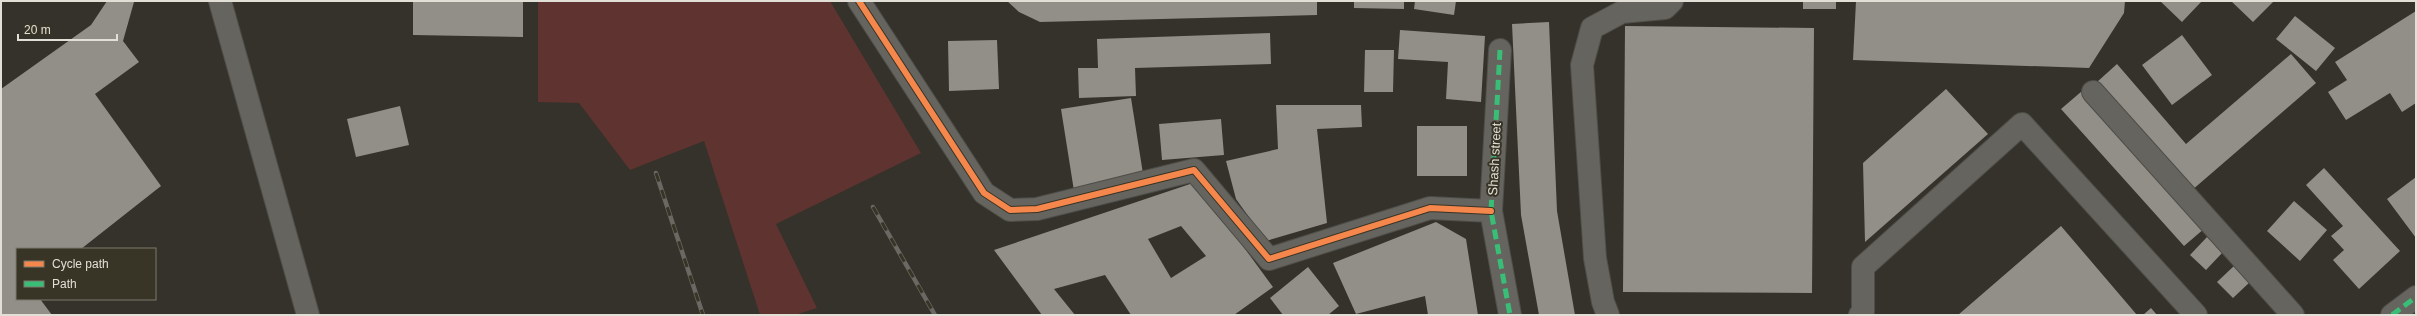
<svg xmlns="http://www.w3.org/2000/svg" width="2417" height="316" viewBox="0 0 2417 316" font-family="Helvetica,sans-serif">
	<style>
		.green { fill: #5e3330 }
		.building { fill: #928e88; fill-rule: evenodd }
		.lines { fill: none; stroke-linecap: round; stroke-linejoin: round }
		.minor-casing { stroke: #4f4d47; stroke-width: 24 }
		.minor { stroke: #65645e; stroke-width: 22 }
		.rail-casing { stroke: #6a6863; stroke-width: 4.5 }
		.rail { stroke: #383426; stroke-width: 3; stroke-dasharray: 9; stroke-linecap: butt }
		.quiet { stroke: #3abd76; stroke-width: 5; stroke-dasharray: 10 5; stroke-linecap: butt }
		.cycleway-casing { stroke: #383426; stroke-width: 8 }
		.cycleway { stroke: #f5874c; stroke-width: 6 }
		.labels { text-anchor: middle; stroke-width: 4; stroke-linejoin: round; paint-order: stroke }
		.street-label { font-size: 13px; fill: #e2dfd7; stroke: #383426 }
	</style>
	<rect width="100%" height="100%" fill="#34322a"/>
	<path class="green" d="M538 1H830L921 153 776 224 817 308 795 315H760L704 141 630 170 579 103 538 102Z"/>
	<path class="building" d="M107 1 134 2 123 41 139 62 95 94 161 186 81 249H17V299H40L52 315H1V89L91 25Z
		M413 1H523V37L413 35Z
		M1007 1H1317V15L1040 22 1019 12Z
		M1354 1H1404V9L1354 8Z
		M1415 1H1456L1454 15 1414 9Z
		M1803 1H1836V9H1803Z
		M1856 1H2125L2124 13 2089 68 1853 60Z
		M2160 1H2202L2182 22Z
		M2231 1H2274L2253 22Z
		M2416 11V103L2402 112 2390 93 2346 120 2328 92 2347 80 2335 62Z
		M2295 16 2335 48 2316 71 2276 39Z
		M1549 22 1557 211 1575 315H1539L1521 215 1512 24Z
		M1625 26 1814 28 1812 293 1623 292Z
		M1400 30 1485 36 1481 102 1446 99 1448 62 1398 59Z
		M1270 33 1271 64 1135 68 1136 96 1079 98 1078 68H1098L1097 39Z
		M2182 35 2212 75 2172 105 2142 65Z
		M997 40 999 89 949 91 948 41Z
		M1365 50H1394L1393 92H1364Z
		M2291 54 2316 83 2191 191 2097 82 2117 64 2186 144Z
		M1946 89 1988 134 1865 242 1863 163Z
		M2082 91 2205 228 2184 246 2061 109Z
		M1131 98 1144 180 1074 191 1061 109Z
		M1276 105H1361L1362 127 1317 129 1327 223 1266 241 1236 199 1226 161 1278 149Z
		M400 106 409 145 356 157 347 119Z
		M1221 119 1224 155 1162 160 1159 124Z
		M1417 126H1467V176H1417Z
		M2324 168 2400 251 2359 289 2333 260 2344 250 2331 236 2343 226 2306 185Z
		M2416 177V238L2387 199Z
		M1196 182 1273 287 1234 315H1131L1105 275 1054 289 1075 315H1042L994 250ZM1181 226 1206 256 1171 278 1148 239Z
		M2294 201 2327 230 2300 261 2267 231Z
		M1436 222 1466 239 1478 315H1428L1425 296 1356 314 1333 263Z
		M2061 226 2137 315H1958Z
		M2207 237 2223 252 2206 270 2190 255Z
		M2235 265 2251 281 2233 298 2217 282Z
		M1308 267 1339 306 1328 315H1283L1270 298Z
		M2151 308 2157 315H2143Z"/>
	<g class="lines">
		<defs>
			<path id="minor" d="M220 1 308 315
				M859 1 984 193 1010 210 1037 209 1194 170 1269 259 1430 208 1491 211
				M1500 50 1491 211 1510 315
				M2093 92 2293 315
				M1608 315 1603 302 1595 258 1582 65 1592 28 1622 12 1665 8 1672 1
				M1860 315 1863 312V267L2022 124 2196 315
				M2392 315 2416 297"/>
		</defs>
		<use href="#minor" class="minor-casing"/>
		<use href="#minor" class="minor"/>
		<defs>
			<path id="rail" d="M656 173 703 315
				M873 207 935 315"/>
		</defs>
		<use href="#rail" class="rail-casing"/>
		<use href="#rail" class="rail"/>
		<path class="quiet" d="M1500 50 1491 211 1510 315
			M2392 315 2416 297"/>
		<defs>
			<path id="cycleway" d="M859 1 984 193 1010 210 1037 209 1194 170 1269 259 1430 208 1491 211"/>
		</defs>
		<use href="#cycleway" class="cycleway-casing"/>
		<use href="#cycleway" class="cycleway"/>
	</g>
	<g class="labels">
		<g class="street-label">
			<text transform="translate(1494 159) rotate(-87)" y="5">Shash street</text>
		</g>
	</g>
	<rect width="2417" height="316" fill="none" stroke="#e2dfd7" stroke-width="4"/>
	<rect x="16" y="248" width="140" height="52" fill="#383426" stroke="#7c786d"/>
	<rect x="24" y="261" width="20" height="6" fill="#f5874c" stroke="#7c786d"/>
	<text x="52" y="268" font-size="12" fill="#e2dfd7">Cycle path</text>
	<rect x="24" y="281" width="20" height="6" fill="#3abd76" stroke="#7c786d"/>
	<text x="52" y="288" font-size="12" fill="#e2dfd7">Path</text>
	<path d="M18 34v6h99v-6" fill="none" stroke="#e2dfd7" stroke-width="2"/>
	<text x="24" y="34" font-size="12" fill="#e2dfd7" stroke="#383426" stroke-width="3" paint-order="stroke">20 m</text>
</svg>
